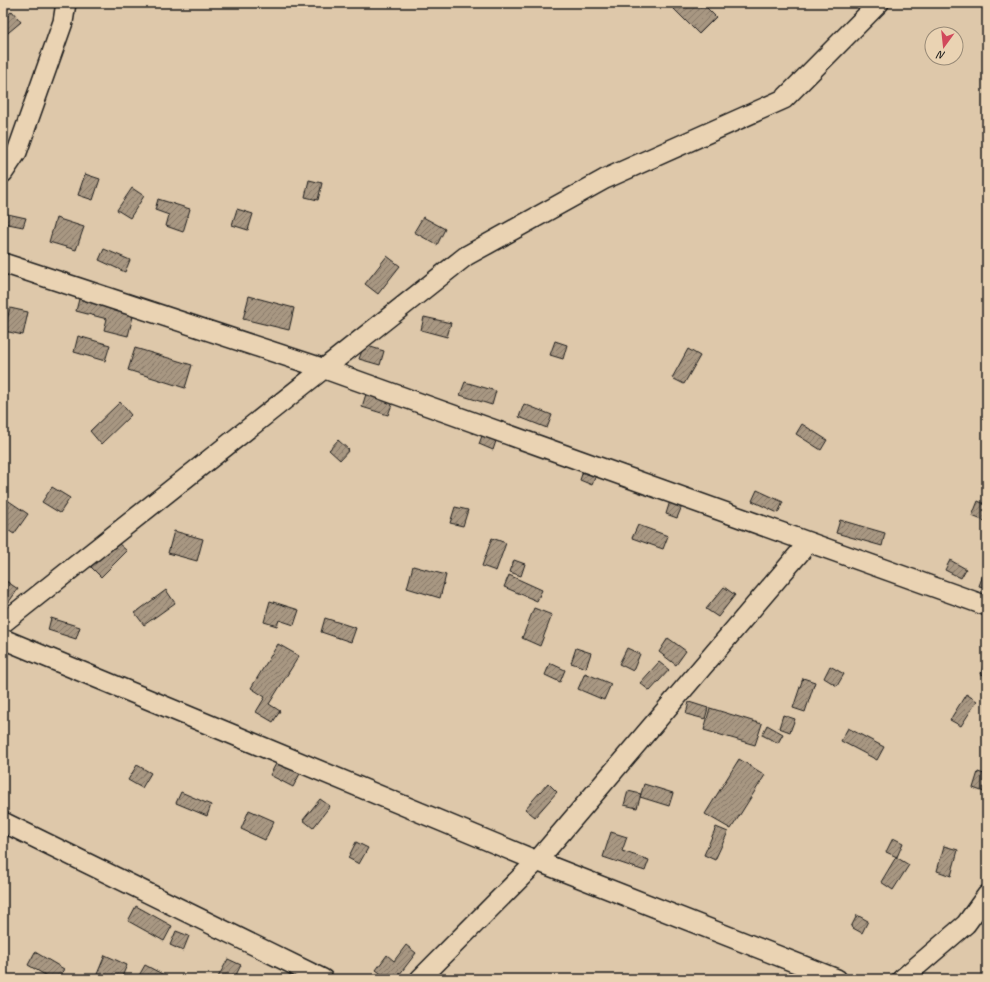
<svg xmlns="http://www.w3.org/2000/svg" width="990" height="982" viewBox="0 0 990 982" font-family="Caveat,sans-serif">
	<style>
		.building { fill: url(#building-hatch); stroke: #1c1c1c }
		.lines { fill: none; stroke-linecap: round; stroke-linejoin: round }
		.minor-casing { stroke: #1c1c1c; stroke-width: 22 }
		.minor { stroke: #ead3b3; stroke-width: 19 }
	</style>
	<defs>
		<pattern id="building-hatch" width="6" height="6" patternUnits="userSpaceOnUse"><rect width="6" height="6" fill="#a89782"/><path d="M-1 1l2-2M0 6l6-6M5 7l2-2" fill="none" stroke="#887a6a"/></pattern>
	</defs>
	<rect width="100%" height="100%" fill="#dec8aa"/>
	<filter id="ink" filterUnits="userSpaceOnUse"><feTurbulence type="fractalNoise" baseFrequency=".025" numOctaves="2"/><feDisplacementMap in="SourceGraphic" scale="8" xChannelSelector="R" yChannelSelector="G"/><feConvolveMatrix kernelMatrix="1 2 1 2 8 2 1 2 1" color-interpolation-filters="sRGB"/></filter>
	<g filter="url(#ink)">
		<path class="building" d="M668 3H702L716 17 699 34Z
			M12 11 21 22 3 37V19Z
			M85 174 100 179 93 200 78 195Z
			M309 180 322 183 318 200 305 197Z
			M132 188 144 196 130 218 117 210Z
			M158 199 190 209 183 232 166 226 169 215 155 210Z
			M237 209 253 214 248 230 232 225Z
			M3 213 26 218 23 227 3 223Z
			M423 217 445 229 437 245 414 232Z
			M56 218 84 227 76 250 49 242Z
			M104 249 130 260 125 272 99 260Z
			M387 256 400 266 378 294 365 284Z
			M80 295 135 309 128 336 104 330 107 319 76 311Z
			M249 296 294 308 289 330 243 319Z
			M10 308 28 312 23 335 4 331Z
			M424 317 451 323 447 337 421 330Z
			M78 336 110 345 105 361 74 352Z
			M555 341 567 345 563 359 550 355Z
			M364 345 384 351 380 365 359 359Z
			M135 348 192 365 185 388 128 370Z
			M688 349 700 356 684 384 672 378Z
			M465 382 496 391 492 405 460 395Z
			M366 394 393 402 388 415 362 407Z
			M120 402 131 415 101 444 90 431Z
			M524 404 552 415 547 428 519 417Z
			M802 424 827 440 821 450 796 434Z
			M483 433 497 438 493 450 479 444Z
			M338 440 349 450 340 460 329 450Z
			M584 468 597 473 592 485 580 480Z
			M52 487 70 498 60 513 42 502Z
			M757 490 783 502 778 513 752 501Z
			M3 497 28 514 14 534 3 527Z
			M670 501 682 506 677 518 666 514Z
			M978 501 987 505V522L972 516Z
			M455 507 468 510 463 526 450 523Z
			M840 520 885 533 882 546 836 533Z
			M638 525 668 536 663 549 632 538Z
			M174 531 203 539 197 561 168 553Z
			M492 538 506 543 496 571 482 566Z
			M117 542 127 551 101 577 91 567Z
			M514 560 525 564 521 576 510 572Z
			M950 560 966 569 961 578 945 570Z
			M413 566 446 575 440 598 407 588Z
			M509 575 542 590 537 601 504 587Z
			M983 575 987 577V588L979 586Z
			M3 579 18 589 6 606 3 604Z
			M724 587 735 595 718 617 706 609Z
			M166 590 175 603 144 625 135 613Z
			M270 601 299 610 294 625 279 620 277 626 264 622Z
			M534 608 552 615 540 646 522 638Z
			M51 618 80 627 76 639 48 630Z
			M325 618 356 628 351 642 321 632Z
			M668 638 686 651 676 665 659 652Z
			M278 644 299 656 269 704 280 711 273 722 256 712 265 697 251 688Z
			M576 648 591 653 586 668 571 663Z
			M627 648 640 654 633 671 619 664Z
			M985 659 987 660V676L981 674Z
			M659 662 669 670 650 691 640 683Z
			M550 663 565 670 560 682 545 675Z
			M830 666 844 674 837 686 824 678Z
			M585 673 611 684 604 700 578 689Z
			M803 678 815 682 805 712 793 708Z
			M966 694 977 701 961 726 950 720Z
			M689 702 708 708 705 719 686 714Z
			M710 708 762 724 755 745 704 730Z
			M783 715 795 719 790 732 779 728Z
			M767 725 783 734 778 743 762 735Z
			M848 728 884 747 877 760 841 741Z
			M279 758 302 770 293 787 270 775Z
			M739 759 765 775 731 829 705 814Z
			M137 765 151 773 142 788 128 780Z
			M978 772 987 775V793L973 788Z
			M548 783 557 792 535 817 525 809Z
			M644 784 673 793 669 806 640 797Z
			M628 791 641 794 637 808 624 805Z
			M181 792 211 805 207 816 176 803Z
			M320 799 330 806 313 828 303 820Z
			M249 810 274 821 265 840 241 829Z
			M716 827 728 832 715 860 704 855Z
			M611 832 627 837 622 851 649 860 645 871 603 857Z
			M893 838 903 843 897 857 886 852Z
			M356 842 368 848 359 864 348 858Z
			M944 846 958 850 951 876 937 871Z
			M896 857 909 865 893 890 881 882Z
			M136 906 172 926 164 941 128 921Z
			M857 915 868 921 862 933 851 927Z
			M176 931 189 936 183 951 170 945Z
			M406 945 416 953 396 979H388L376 970 387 955 394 961Z
			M35 952 64 969 58 979H52L28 965Z
			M105 955 127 965 121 979H95Z
			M228 959 241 965 234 979H217Z
			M145 965 166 976 164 979H137Z"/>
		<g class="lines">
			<defs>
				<path id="minor" d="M3 173 17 152 63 22 66 3
					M3 263 322 368 987 606
					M3 623 466 256 605 179 784 99 879 3
					M3 639 537 861 837 979
					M3 822 323 979
					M420 979 537 861 808 543
					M902 979 966 924 987 895"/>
			</defs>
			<use href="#minor" class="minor-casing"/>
			<use href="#minor" class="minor"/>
		</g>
	</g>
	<rect width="990" height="982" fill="none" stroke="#ead3b3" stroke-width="16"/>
	<rect x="8" y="8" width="974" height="966" fill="none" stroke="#1c1c1c" stroke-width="1.5" filter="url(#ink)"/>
	<g transform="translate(944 46) rotate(195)"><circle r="19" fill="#ead3b3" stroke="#988a77"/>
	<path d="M0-3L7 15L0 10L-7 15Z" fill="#d1495b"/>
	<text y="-6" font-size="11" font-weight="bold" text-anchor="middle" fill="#1c1c1c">N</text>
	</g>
</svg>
